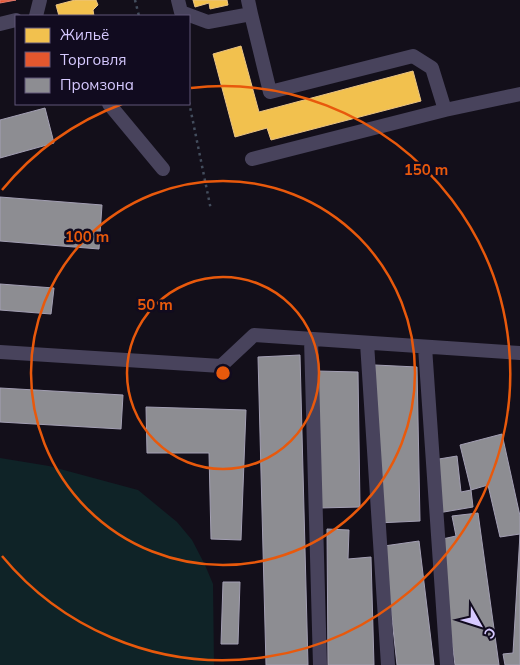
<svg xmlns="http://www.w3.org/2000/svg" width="520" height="665" viewBox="0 0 520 665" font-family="Mulish,sans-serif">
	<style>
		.green { fill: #0f2327 }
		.homes { fill: #f2c14e; stroke: #eac383 }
		.shops { fill: #e4572e; stroke: #e0796d }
		.industry { fill: #8d8d92; stroke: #a39fb3 }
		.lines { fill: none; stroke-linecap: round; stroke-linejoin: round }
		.path { stroke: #434d5d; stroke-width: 2.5; stroke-dasharray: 2.5 4; stroke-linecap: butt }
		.minor { stroke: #48435c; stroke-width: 14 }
		.ring { fill: none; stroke: #e8590c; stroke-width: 2.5 }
		.centre { fill: #e8590c; stroke: #110b1f; stroke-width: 2.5 }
		.ring-label { font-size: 15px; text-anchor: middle; font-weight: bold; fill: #e8590c; stroke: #110b1f; stroke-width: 5; stroke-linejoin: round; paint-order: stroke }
	</style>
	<rect width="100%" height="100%" fill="#130f1a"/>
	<path class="green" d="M0 458 49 466 138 490 177 522 192 540 205 565 213 584 214 665H0Z"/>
	<path class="homes" d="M75 0H96L98 5 93 10 94 16H59L56 5Z
		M193 0H227L228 5 210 9 209 3 195 7Z
		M241 46 259 112 413 71 421 101 271 140 267 128 235 137 213 54Z"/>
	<path class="shops" d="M0 0H16L0 3Z"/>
	<path class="industry" d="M45 108 54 143 0 158V120Z
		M0 197 102 205 99 249 0 241Z
		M0 284 54 288 51 314 0 310Z
		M300 355 308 665H266L258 357Z
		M375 365 417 367 420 521 377 523Z
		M317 371 358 372 360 507 319 508Z
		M0 388 123 395 121 429 0 422Z
		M146 407 246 410 241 540 211 539 209 453H147Z
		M502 434 520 516V534L500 537 488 485 471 490 460 445Z
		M457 456 461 492 471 490 473 507 438 513 427 461Z
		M478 513 499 665H455L438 540 456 536 452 516Z
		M327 529 349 530 348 559 371 557 374 665H328Z
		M520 534V665H505L503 654 513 653Z
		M419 541 434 665H397L384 546Z
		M223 582H240L238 644H221Z"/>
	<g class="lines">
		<path class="path" d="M135 0 139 16
			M189 102 211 210"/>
		<path class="minor" d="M178 0 181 12 208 22 251 14 248 0
			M251 14 270 92 413 56 432 68 445 110 252 159
			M36 16 40 0
			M0 24 16 20
			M109 104 163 169
			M445 110 520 94
			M311 339 320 665
			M367 343 388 665
			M425 347 447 665
			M0 352 221 366 254 335 520 353"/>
	</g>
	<g class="ring">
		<circle cx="223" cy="373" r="96"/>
		<circle cx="223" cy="373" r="192"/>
		<path d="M2 190A287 287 0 0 1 122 104M191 88A287 287 0 1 1 2 556"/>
	</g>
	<circle cx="223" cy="373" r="8" class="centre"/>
	<g class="ring-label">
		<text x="426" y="175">150 m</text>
		<text x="87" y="242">100 m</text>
		<text x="155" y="310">50 m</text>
	</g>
	<rect x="15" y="15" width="175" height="90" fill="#110b1f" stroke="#605779"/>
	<rect x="25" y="28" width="25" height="15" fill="#f2c14e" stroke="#605779"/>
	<text x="60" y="40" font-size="15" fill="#d6c9ff">Жильё</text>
	<rect x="25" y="52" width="25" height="15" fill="#e4572e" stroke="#605779"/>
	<text x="60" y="65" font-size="15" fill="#d6c9ff">Торговля</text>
	<rect x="25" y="78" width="25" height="15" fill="#8d8d92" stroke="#605779"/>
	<text x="60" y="90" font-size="15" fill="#d6c9ff">Промзона</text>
	<g transform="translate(480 625) rotate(129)" stroke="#110b1f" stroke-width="4" paint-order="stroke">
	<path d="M0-4L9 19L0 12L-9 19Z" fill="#d6c9ff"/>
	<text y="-8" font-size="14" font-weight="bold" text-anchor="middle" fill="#d6c9ff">С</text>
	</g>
</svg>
